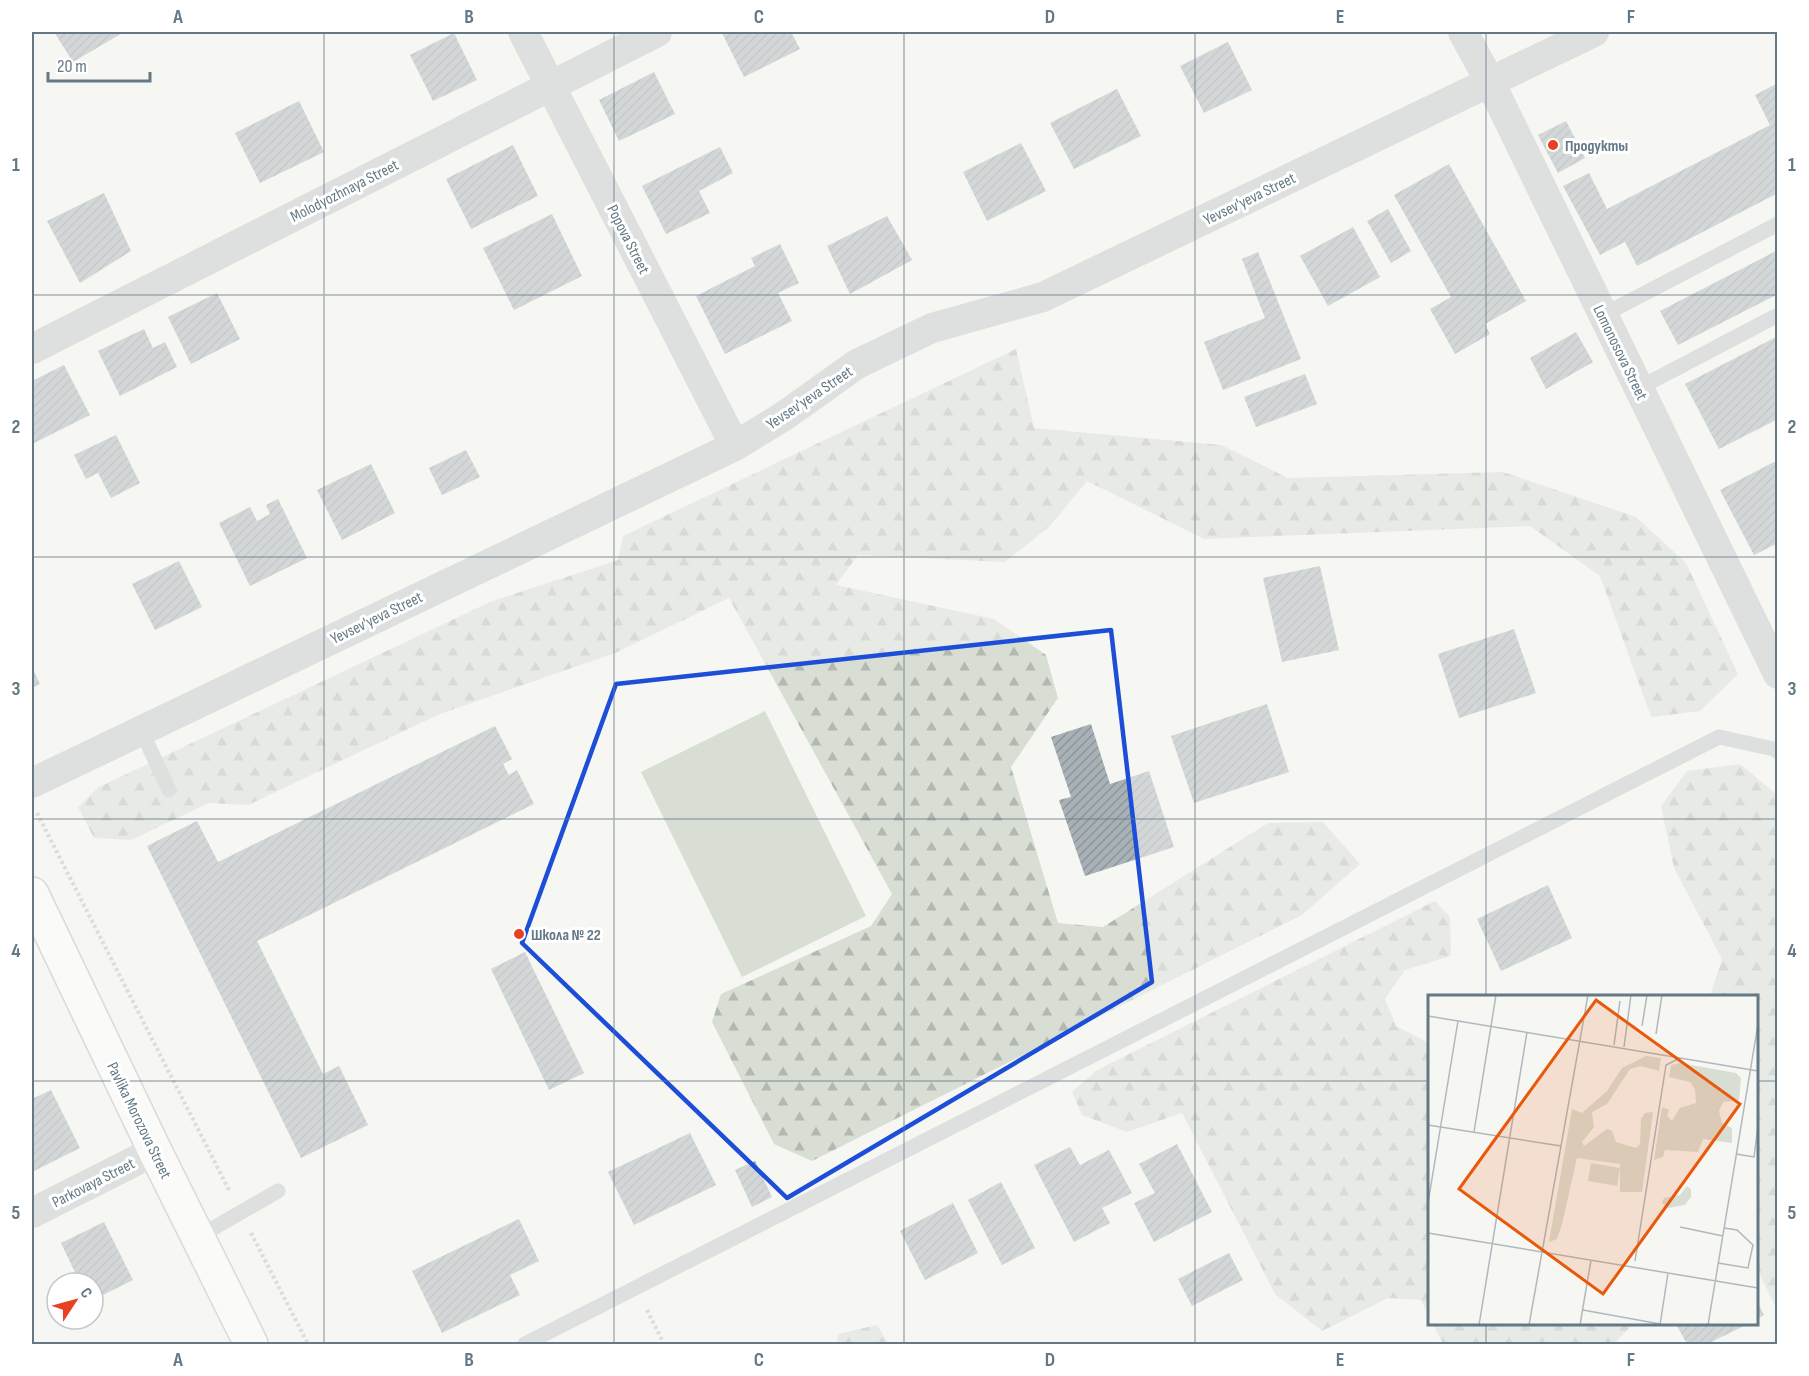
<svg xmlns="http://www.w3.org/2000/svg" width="1809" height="1376" viewBox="0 0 1809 1376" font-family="'Sofia Sans Condensed',sans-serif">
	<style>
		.forest { fill: url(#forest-firs) }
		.park { fill: #d8ded4 }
		.building { fill: url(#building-hatch) }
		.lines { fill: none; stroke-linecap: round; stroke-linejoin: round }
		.secondary-casing { stroke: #b3babd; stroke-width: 36 }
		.path { stroke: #bbbec0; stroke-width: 4; stroke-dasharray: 3 3; stroke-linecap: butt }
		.lane { stroke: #c1c6c9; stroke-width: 15 }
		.street { stroke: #c1c6c9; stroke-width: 30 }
		.secondary { stroke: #fff; stroke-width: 33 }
		.marked { fill: none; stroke: #1d4ed8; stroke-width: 4.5; stroke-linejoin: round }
		.grid { fill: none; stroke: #647985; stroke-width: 1.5; stroke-opacity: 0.55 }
		.poi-dot { fill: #e84021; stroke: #fff; stroke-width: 2 }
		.labels { text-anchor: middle; stroke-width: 6; stroke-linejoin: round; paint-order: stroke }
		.poi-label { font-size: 16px; font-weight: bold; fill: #647985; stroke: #fff; text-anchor: start }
		.street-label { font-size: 16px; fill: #647985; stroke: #fff }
		.inset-road { fill: none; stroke: #afb9bd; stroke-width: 1.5 }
		.view { fill: #e8590c; fill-opacity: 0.15; stroke: #e8590c; stroke-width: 3 }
		.inset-edge { fill: none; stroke: #647985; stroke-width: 3 }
		.neatline { fill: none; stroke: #647985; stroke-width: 2 }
		.grid-label { font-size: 20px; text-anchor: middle; font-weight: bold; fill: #647985 }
	</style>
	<defs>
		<pattern id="forest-firs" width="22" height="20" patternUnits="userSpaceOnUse" patternTransform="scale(1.5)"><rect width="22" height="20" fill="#d8ded4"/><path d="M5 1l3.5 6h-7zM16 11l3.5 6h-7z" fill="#b3b9b2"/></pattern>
		<pattern id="building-hatch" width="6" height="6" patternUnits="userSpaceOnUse" patternTransform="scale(1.5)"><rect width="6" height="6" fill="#a8b2b6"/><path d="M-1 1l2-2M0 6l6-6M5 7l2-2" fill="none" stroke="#8c969a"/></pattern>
	</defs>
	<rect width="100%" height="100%" fill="#f6f6f3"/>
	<path class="forest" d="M1016 349 1034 428 1221 445 1288 478 1503 472 1636 517 1686 563 1738 674 1700 711 1651 717 1600 576 1530 526 1204 539 1087 481 1050 526 1005 562 858 555 836 585 994 619 1046 655 1058 698 1011 767 1058 923 1103 927 1268 823 1323 822 1360 864 1302 915 812 1161 774 1144 712 1022 721 994 871 926 892 894 729 598 615 653 440 714 248 805 209 803 131 840 94 838 78 807 99 787 490 602 618 560 623 536Z
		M1740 764 1777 795V1310L1757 1269 1756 996H1710L1722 959 1674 868 1661 806 1687 771Z
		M1435 901 1450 917 1451 956 1405 970 1385 999 1396 1026 1429 1043V1317L1421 1300 1388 1298 1322 1331 1275 1294 1182 1113 1127 1132 1082 1115 1072 1092 1097 1070Z
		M1433 1324H1633L1614 1344H1443Z
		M877 1325 889 1344H837L838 1334Z"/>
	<path class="park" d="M765 711 866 916 742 977 641 772Z"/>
	<path class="building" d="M54 32H124L73 62Z
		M724 32H791L800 49 744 77 722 33Z
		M454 33 477 80 433 101 410 55Z
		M1228 42 1252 90 1204 113 1180 66Z
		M654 72 675 114 619 141 599 100Z
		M1778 83V193L1637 266 1625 242 1600 255 1563 186 1589 173 1607 209 1770 125 1755 95Z
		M1117 89 1141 136 1074 169 1050 123Z
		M299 101 324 152 260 183 235 133Z
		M1566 121 1585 158 1558 173 1538 135Z
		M1021 143 1046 191 987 221 963 172Z
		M513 145 538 196 471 229 446 179Z
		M720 147 733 173 699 191 710 213 666 234 642 186Z
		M1449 164 1526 301 1485 324 1490 334 1455 354 1430 309 1451 297 1394 195Z
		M104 193 131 251 80 283 47 221Z
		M1388 209 1411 251 1391 263 1367 221Z
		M552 214 582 276 514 310 483 248Z
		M887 216 912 260 850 294 827 246Z
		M1353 227 1380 277 1328 306 1300 256Z
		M780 244 799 283 778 293 792 321 725 354 696 296 755 266 751 258Z
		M1778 250V294L1678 345 1660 311Z
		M1258 252 1301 359 1223 390 1204 342 1265 318 1242 259Z
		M217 293 240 339 191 364 168 317Z
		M144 329 153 348 165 342 177 367 120 396 98 351Z
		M1576 332 1593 362 1546 389 1530 358Z
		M1778 336V419L1719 449 1685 384Z
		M64 365 90 415 32 444V381Z
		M1305 374 1317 404 1256 427 1244 397Z
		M116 435 140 483 111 498 98 473 86 479 74 455Z
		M466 450 480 477 442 495 429 468Z
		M1778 460V543L1754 555 1720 490Z
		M371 464 395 513 342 540 317 490Z
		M278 499 307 558 250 586 219 523 250 507 257 521 270 514 266 505Z
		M179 561 202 607 155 630 132 584Z
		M1320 566 1339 650 1282 662 1263 578Z
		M1514 629 1536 693 1459 718 1438 654Z
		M32 667 40 684 32 688Z
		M1267 704 1289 772 1194 803 1171 736Z
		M1091 724 1110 784 1149 771 1174 847 1085 876 1059 800 1071 797 1051 737Z
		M495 726 512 759 503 764 509 775 517 770 534 804 257 941 323 1074 339 1066 368 1125 301 1158 147 846 197 821 218 862Z
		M1548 885 1572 938 1501 971 1477 919Z
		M525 952 584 1073 549 1090 491 969Z
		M51 1090 80 1148 32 1172V1099Z
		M690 1133 716 1185 634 1225 608 1172Z
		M1177 1144 1212 1212 1154 1242 1134 1203 1155 1193 1139 1164Z
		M1070 1147 1080 1165 1109 1150 1132 1193 1102 1208 1110 1223 1074 1242 1034 1165Z
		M755 1161 772 1197 752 1207 735 1170Z
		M1001 1182 1035 1248 1002 1265 968 1200Z
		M953 1203 978 1253 925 1280 900 1231Z
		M519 1219 539 1261 510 1275 520 1295 442 1333 412 1271Z
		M104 1222 133 1280 93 1300V1283H80L61 1243Z
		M1229 1253 1243 1280 1192 1306 1178 1279Z
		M1756 1299 1764 1315 1756 1319Z
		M1676 1324H1748L1707 1344H1687Z"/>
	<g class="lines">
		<defs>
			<path id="secondary" d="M32 894 155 1151 251 1344"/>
		</defs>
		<use href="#secondary" class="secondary-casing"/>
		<path class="path" d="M37 813 230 1192
			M251 1233 308 1344
			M647 1310 664 1344"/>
		<path class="lane" d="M1603 315 1778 224
			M1639 388 1778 315
			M141 730 169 790
			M198 1237 278 1191
			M525 1344 1719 737 1774 749 1778 752"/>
		<path class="street" d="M523 32 735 446
			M1463 32 1490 82 1778 674
			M32 349 657 32
			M32 783 735 446 784 416 857 364 932 328 1043 297 1594 32
			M32 1213 155 1151"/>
		<use href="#secondary" class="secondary"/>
	</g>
	<path d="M0 0H1809V1376H0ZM1111 630 1152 982 787 1198 522 943 616 684Z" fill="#f6f6f3" fill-opacity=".55" fill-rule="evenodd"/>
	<path class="marked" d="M1111 630 1152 982 787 1198 522 943 616 684Z"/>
	<path class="grid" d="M324 32V1344M614 32V1344M904 32V1344M1195 32V1344M1486 32V996M32 295H1778M32 557H1778M32 819H1778M32 1081H1430M1756 1081H1778M1486 1324V1344"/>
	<g class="poi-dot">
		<circle cx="1553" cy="145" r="6"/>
		<circle cx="519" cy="934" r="6"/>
	</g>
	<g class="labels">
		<g class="poi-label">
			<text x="1565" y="151">Продукты</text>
			<text x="531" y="940">Школа № 22</text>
		</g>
		<g class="street-label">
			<text transform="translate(344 190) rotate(-27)" y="6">Molodyozhnaya Street</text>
			<text transform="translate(1249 198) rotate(-26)" y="6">Yevsev'yeva Street</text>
			<text transform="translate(629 239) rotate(63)" y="6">Popova Street</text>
			<text transform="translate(1621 352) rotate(64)" y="6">Lomonosova Street</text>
			<text transform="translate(809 397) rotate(-34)" y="6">Yevsev'yeva Street</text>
			<text transform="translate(376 617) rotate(-26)" y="6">Yevsev'yeva Street</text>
			<text transform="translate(140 1120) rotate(64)" y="6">Pavlika Morozova Street</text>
			<text transform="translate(93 1182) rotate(-27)" y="6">Parkovaya Street</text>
		</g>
	</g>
	<g transform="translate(1428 995)">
		<rect width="330" height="330" fill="#f6f6f3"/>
		<path d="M218 61 233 63 231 76 213 71 202 74 179 109 164 117 166 132 154 147 156 151 179 134 184 136 188 147 208 153 212 149 213 124 217 118 225 117 214 197H192V169L149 163 134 229 129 244 121 247 144 114 154 118 179 96 194 73ZM252 68 308 78 313 83 311 105 295 107 291 116 294 128 304 133V148L275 144 270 157 237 155 235 162 226 165 234 112 241 115 239 121 244 126 252 113 268 108 267 94 262 87 241 82 243 70ZM259 191 263 194V202L257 210 240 213 234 208 236 203 252 200Z" fill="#d8ded4"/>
		<path d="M163 168 192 173 189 191 160 186Z" fill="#d8ded4"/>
		<path class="inset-road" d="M0 21 330 76M214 31 219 0M228 39 234 0M186 50 192 6M196 52 203 0M0 130 133 151M46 137 68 0M308 159 326 162 330 131M0 208 30 26M252 232 295 241M0 238 330 293M207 266 238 70 252 63M290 268 320 273 325 250 309 235 296 233M155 315 232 329M51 330 99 37M101 330 160 0M152 330 163 265M232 330 240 278M280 330 330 29"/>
		<path class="view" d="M168 5 312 109 175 299 31 194Z"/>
		<rect width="330" height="330" class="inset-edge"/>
	</g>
	<rect width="1809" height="1376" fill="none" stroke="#ffffff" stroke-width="66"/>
	<g transform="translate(75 1301) rotate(54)"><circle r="28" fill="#ffffff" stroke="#c1c9ce" stroke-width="1.5"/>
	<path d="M0-4.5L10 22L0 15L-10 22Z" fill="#e84021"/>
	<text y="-9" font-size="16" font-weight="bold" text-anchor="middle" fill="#647985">С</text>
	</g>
	<path d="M48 72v9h102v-9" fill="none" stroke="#647985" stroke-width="3"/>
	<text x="57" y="72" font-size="18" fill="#647985" stroke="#ffffff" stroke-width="4.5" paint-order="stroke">20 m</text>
	<rect x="33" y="33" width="1743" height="1310" class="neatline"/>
	<g class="grid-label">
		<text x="178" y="23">A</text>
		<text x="469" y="23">B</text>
		<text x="759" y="23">C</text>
		<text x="1050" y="23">D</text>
		<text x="1340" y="23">E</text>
		<text x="1631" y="23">F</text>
		<text x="16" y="171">1</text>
		<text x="1792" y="171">1</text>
		<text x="16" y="433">2</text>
		<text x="1792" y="433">2</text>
		<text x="16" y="695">3</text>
		<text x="1792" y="695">3</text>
		<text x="16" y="957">4</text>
		<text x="1792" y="957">4</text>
		<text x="16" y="1219">5</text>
		<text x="1792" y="1219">5</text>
		<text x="178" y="1366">A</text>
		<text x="469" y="1366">B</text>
		<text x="759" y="1366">C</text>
		<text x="1050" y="1366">D</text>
		<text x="1340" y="1366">E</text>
		<text x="1631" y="1366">F</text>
	</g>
</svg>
